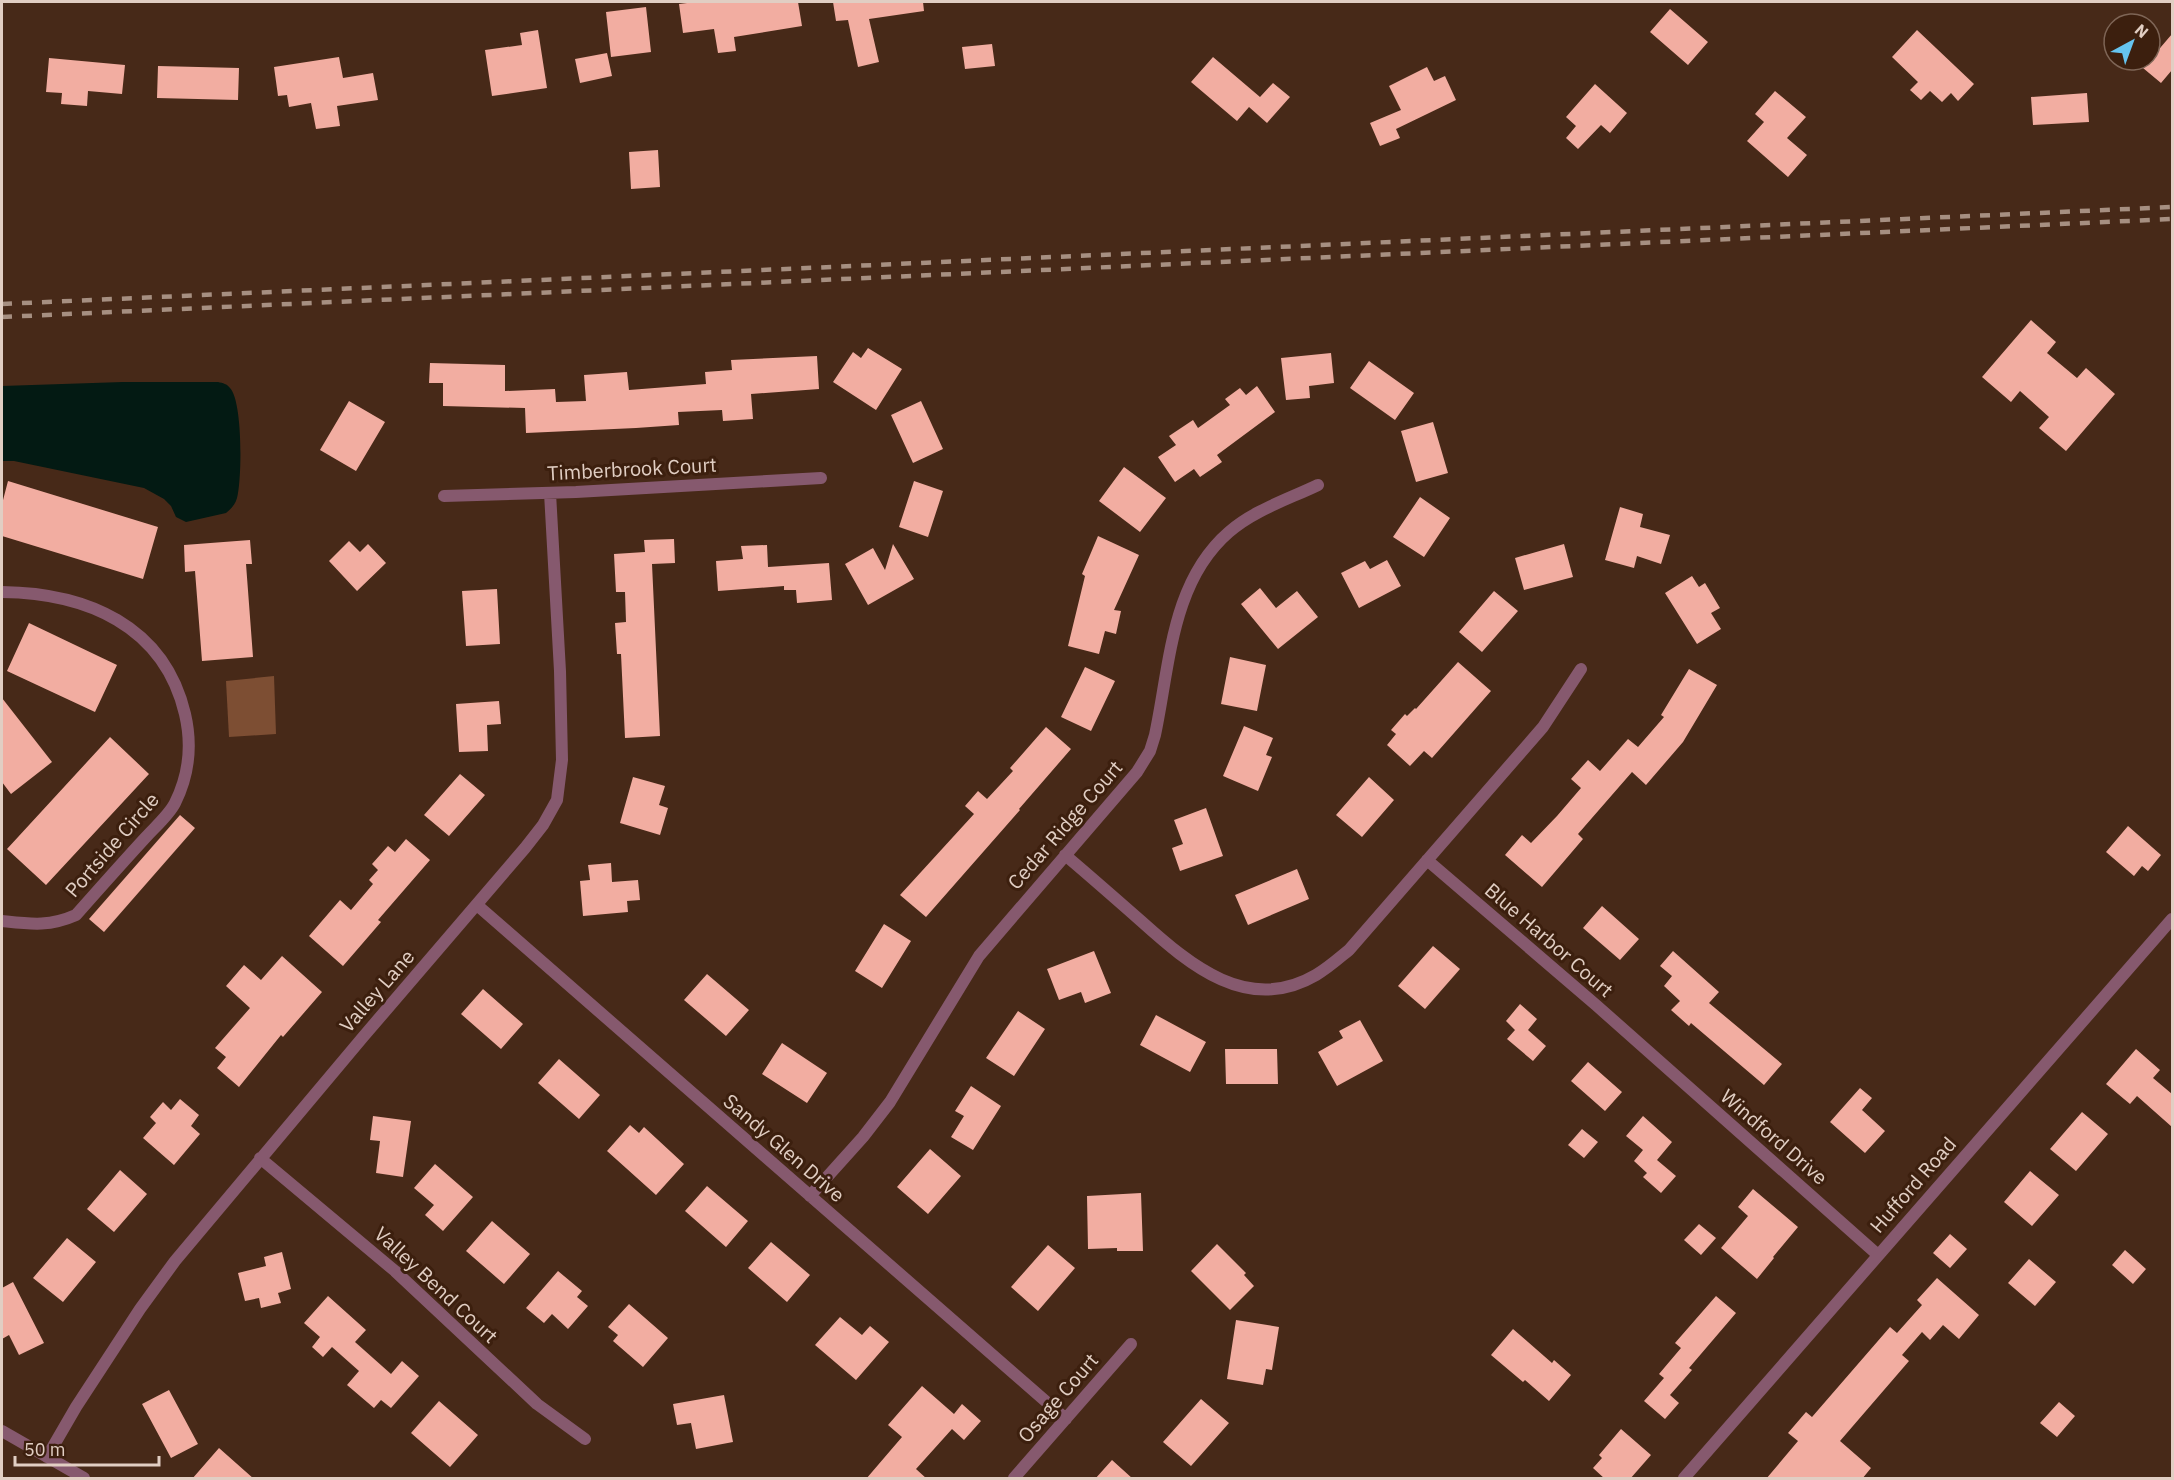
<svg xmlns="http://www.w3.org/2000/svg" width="2174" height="1480" viewBox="0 0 2174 1480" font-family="'IBM Plex Sans',sans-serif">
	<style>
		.green { fill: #7d4e33 }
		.water { fill: #031a13 }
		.building { fill: #f2ada1 }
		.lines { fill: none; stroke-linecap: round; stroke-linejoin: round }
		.minor { stroke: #86596e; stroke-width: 12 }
		.rail { stroke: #a68f81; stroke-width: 4.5; stroke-dasharray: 10 10; stroke-linecap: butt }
		.labels { text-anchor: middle; stroke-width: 6; stroke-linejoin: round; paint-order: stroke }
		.street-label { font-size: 20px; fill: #e1cec3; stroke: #3c1f0e }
	</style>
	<rect width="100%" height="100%" fill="#472918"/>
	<path class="green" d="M274 676 276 734 229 737 226 681Z"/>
	<path class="water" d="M123 382H218C223 383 227 384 230 388 243 402 242 479 237 498 235 505 231 509 226 513L186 522 176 517 171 506 164 499 144 488 14 461H2V386Z"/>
	<path class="building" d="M695 2H798L802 26 734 37 736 51 718 53 714 29 683 33 679 4Z
		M833 2H923L924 11 869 19 879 62 858 67 848 20 836 21Z
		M646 7 651 52 611 57 606 12Z
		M1670 9 1708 42 1688 65 1650 32Z
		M538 30 547 88 492 96 485 50 522 45 520 33Z
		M1917 30 1974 84 1958 101 1951 93 1942 102 1930 91 1921 100 1910 90 1918 82 1892 57Z
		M2172 34V70L2161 83 2143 68Z
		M992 44 995 66 965 69 962 47Z
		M607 53 612 76 580 83 575 59Z
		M339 57 343 78 373 73 378 100 337 106 340 126 316 129 311 103 289 107 287 95 278 96 274 67Z
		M1213 57 1260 97 1273 83 1290 97 1267 123 1249 107 1237 121 1191 82Z
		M49 58 125 65 122 94 88 91 87 106 61 104 62 93 46 92Z
		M158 66 239 68 238 100 157 98Z
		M1427 67 1434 81 1445 76 1456 100 1396 129 1400 138 1380 146 1370 123 1401 110 1389 86Z
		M1595 84 1627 113 1610 133 1601 125 1578 149 1566 138 1576 126 1566 117Z
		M1775 91 1806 117 1787 138 1807 155 1788 177 1747 141 1764 122 1755 114Z
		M2087 93 2089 122 2033 125 2031 97Z
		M658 150 660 187 631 189 629 152Z
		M2031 320 2056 342 2047 353 2077 378 2086 368 2115 394 2066 451 2039 428 2049 417 2020 391 2011 402 1982 377Z
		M868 348 902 369 876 410 833 382 853 352 861 358Z
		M1331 353 1334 383 1309 386 1310 398 1286 400 1281 358Z
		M817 356 819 389 751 394 753 419 723 421 722 410 678 412 679 425 636 428 526 433 525 408 443 406V383H429L430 363 505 365V391L555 389 556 402 586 401 584 375 627 372 629 390 706 384 705 372 732 370 731 360Z
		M1369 361 1414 393 1395 420 1350 388Z
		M1257 386 1275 412 1217 455 1222 462 1200 477 1194 469 1175 482 1158 457 1176 445 1169 436 1193 420 1198 428 1230 405 1225 399 1240 388 1246 395Z
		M349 401 385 422 356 471 320 450Z
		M921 401 943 449 913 463 891 415Z
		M1433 422 1448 473 1416 482 1401 431Z
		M1124 467 1166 498 1140 532 1099 501Z
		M8 481 158 527 143 579 2 536V504Z
		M914 481 943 491 928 537 899 527Z
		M1420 497 1450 518 1424 557 1393 537Z
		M1620 507 1643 514 1640 527 1670 535 1661 564 1637 556 1634 568 1605 560Z
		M1098 536 1139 555 1114 610 1121 611 1116 634 1105 631 1099 654 1068 646 1085 576 1082 574Z
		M674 539 675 563 652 564 660 736 625 738 621 654H617L615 623 626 622 625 592H616L614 554 645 552 644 540Z
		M250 540 252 564H246L253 657 202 661 195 571 185 572 184 545Z
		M349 541 360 552 368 544 386 563 357 591 329 561Z
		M893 544 914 579 868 605 845 564 873 548 885 570Z
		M1564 544 1573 577 1524 590 1515 558Z
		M767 545 768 567 829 563 832 600 797 603 796 590H784V586L718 591 716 561 743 559 741 546Z
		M1387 560 1401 586 1359 608 1341 573 1365 561 1370 569Z
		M1692 576 1699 587 1705 583 1720 608 1711 613 1721 629 1697 644 1665 593Z
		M1260 588 1276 608 1297 591 1318 617 1278 649 1241 604Z
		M497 589 500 644 466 646 462 591Z
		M1494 591 1518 611 1482 652 1459 632Z
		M29 623 117 665 95 712 7 671Z
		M1230 657 1266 665 1257 711 1221 704Z
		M1458 662 1491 691 1432 758 1424 751 1410 766 1387 745 1396 734 1391 730 1405 714 1407 716 1415 708 1416 709Z
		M1085 667 1115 681 1091 731 1061 717Z
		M1689 669 1717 685 1683 742 1646 785 1632 772 1578 834 1583 839 1542 887 1505 855 1522 835 1531 843 1557 816 1581 788 1571 779 1588 760 1600 771 1628 739 1638 747 1664 717 1661 715Z
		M2 698 52 762 11 794 2 782Z
		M499 701 501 724 487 725 488 751 459 752 456 704Z
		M1244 726 1273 738 1266 755 1272 757 1258 791 1223 776Z
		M1046 727 1071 749 1019 809 1020 810 926 917 900 895 974 814 965 806 978 791 987 799 1013 771 1010 768Z
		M110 737 149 774 46 885 7 849Z
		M460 774 485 795 449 836 424 815Z
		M633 777 665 786 659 805 668 808 660 835 620 823Z
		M1369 777 1394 800 1362 837 1336 815Z
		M1206 808 1223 856 1180 871 1172 848 1183 844 1174 820Z
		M180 815 195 828 104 932 89 919Z
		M2128 826 2161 855 2148 871 2142 866 2134 876 2106 852Z
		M406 839 430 860 378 920 381 922 343 966 309 936 340 900 351 910 373 884 369 880 378 870 372 864 388 846 395 852Z
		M611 863 612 882 638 880 640 900 627 901 628 912 583 916 580 881 590 880 588 865Z
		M1297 869 1309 899 1248 925 1235 895Z
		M1602 906 1639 939 1620 960 1583 928Z
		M884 924 911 941 882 988 855 971Z
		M1433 946 1460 969 1425 1009 1398 986Z
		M1094 951 1111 993 1085 1003 1081 992 1059 1000 1047 969Z
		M1673 951 1719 992 1709 1003 1782 1064 1764 1085 1691 1023 1689 1026 1671 1010 1680 1001 1664 986 1672 976 1660 966Z
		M282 956 322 992 283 1037 281 1035 239 1087 217 1068 226 1057 215 1048 250 1008 226 986 244 965 261 980Z
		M707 974 749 1010 726 1036 684 1000Z
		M483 989 523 1024 501 1049 461 1014Z
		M1520 1004 1537 1019 1528 1030 1546 1046 1533 1061 1507 1039 1515 1030 1506 1021Z
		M1018 1011 1045 1029 1014 1076 986 1058Z
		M1156 1015 1206 1042 1190 1072 1140 1045Z
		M1360 1020 1383 1061 1337 1086 1318 1052 1343 1038 1339 1031Z
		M782 1043 827 1073 807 1103 762 1074Z
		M1225 1049H1277L1278 1084H1226Z
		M2136 1049 2160 1070 2153 1078 2172 1094V1127L2137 1096 2130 1104 2106 1084Z
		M559 1059 600 1095 579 1119 538 1083Z
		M1588 1062 1622 1092 1605 1111 1571 1081Z
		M971 1086 1001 1106 973 1150 951 1137 964 1116 955 1111Z
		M1860 1088 1872 1098 1862 1110 1885 1131 1865 1153 1830 1122Z
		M180 1099 199 1115 191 1126 200 1134 174 1165 143 1138 156 1123 150 1117 163 1102 171 1110Z
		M2082 1112 2108 1134 2076 1171 2050 1149Z
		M373 1116 411 1121 403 1177 376 1173 380 1141 370 1140Z
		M1643 1116 1672 1142 1657 1160 1676 1176 1661 1193 1643 1177 1647 1173 1634 1161 1643 1150 1626 1136Z
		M630 1125 639 1133 644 1127 684 1164 656 1195 607 1151Z
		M1582 1129 1598 1142 1584 1158 1568 1145Z
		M930 1149 961 1176 928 1214 897 1187Z
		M435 1164 473 1197 443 1231 425 1215 434 1205 414 1188Z
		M120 1170 147 1194 114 1232 87 1209Z
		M2030 1171 2059 1195 2032 1226 2004 1202Z
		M707 1186 748 1221 726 1247 685 1211Z
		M1753 1189 1798 1227 1773 1257 1774 1258 1757 1279 1721 1248 1748 1216 1738 1207Z
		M1141 1193 1143 1251H1117V1248L1088 1249 1087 1196Z
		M492 1221 530 1254 504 1284 466 1251Z
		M1699 1224 1716 1238 1701 1255 1684 1240Z
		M1950 1234 1967 1249 1950 1268 1933 1253Z
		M67 1238 96 1262 63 1302 33 1278Z
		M771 1242 810 1275 787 1302 748 1268Z
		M1217 1244 1246 1273 1244 1275 1254 1286 1230 1310 1191 1271Z
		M1048 1245 1075 1268 1038 1311 1011 1287Z
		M2125 1250 2146 1269 2133 1284 2112 1265Z
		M282 1252 291 1289 278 1293 281 1303 261 1308 259 1298 245 1301 238 1273 266 1266 264 1257Z
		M2029 1259 2056 1282 2035 1306 2008 1283Z
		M558 1271 582 1291 577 1297 588 1306 568 1329 552 1314 544 1323 526 1308Z
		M1937 1278 1979 1315 1959 1339 1943 1325 1930 1340 1922 1332 1902 1355 1909 1361 1840 1441 1871 1468 1862 1479H1766L1798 1441 1788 1433 1806 1412 1812 1417 1890 1327 1897 1333 1922 1305 1917 1300Z
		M13 1282 44 1343 19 1355 9 1335 2 1339V1288Z
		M328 1296 366 1330 355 1342 391 1374 402 1361 419 1376 391 1408 381 1400 374 1408 347 1385 359 1371 332 1347 323 1357 312 1347 320 1337 304 1323Z
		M1716 1296 1736 1313 1689 1368 1692 1370 1670 1395 1679 1403 1665 1419 1644 1401 1664 1378 1659 1374 1681 1348 1675 1343Z
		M629 1304 668 1338 643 1367 613 1341 618 1335 608 1327Z
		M840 1317 862 1335 870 1326 889 1342 856 1380 815 1345Z
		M1236 1320 1279 1327 1272 1370 1266 1369 1263 1385 1227 1379Z
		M1513 1329 1552 1363 1554 1360 1571 1375 1549 1401 1525 1380 1523 1382 1491 1355Z
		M922 1386 954 1414 962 1404 981 1421 964 1440 952 1429 916 1469 927 1479H866L902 1437 888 1425Z
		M169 1390 198 1444 171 1458 142 1404Z
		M724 1395 733 1442 696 1449 691 1423 677 1425 673 1404Z
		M1201 1399 1229 1423 1191 1466 1163 1442Z
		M439 1401 478 1435 450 1467 411 1433Z
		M2059 1402 2075 1416 2057 1437 2040 1423Z
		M1621 1429 1651 1455 1630 1479H1605L1593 1468 1602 1458 1599 1455Z
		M219 1448 254 1479H192Z
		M1112 1460 1133 1479H1095Z"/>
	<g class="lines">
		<path class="minor" d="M444 496 576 492 821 478
			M2 592C86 593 164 625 185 714 192 744 189 775 175 803 169 815 155 827 146 837 122 863 99 889 76 915 49 927 30 924 2 921
			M1065 855C1091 877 1116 899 1141 921 1190 965 1248 1015 1316 975 1328 968 1338 959 1349 950L1543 727 1581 669
			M1427 860 1596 1005 1878 1255
			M477 905 1066 1419
			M260 1158 395 1271 537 1404 585 1439
			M810 1196 863 1137 890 1102 979 956 1137 772 1150 751 1155 735C1170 665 1171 582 1229 532 1254 510 1289 499 1318 485
			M2 1431 84 1478
			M47 1457 76 1407 140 1309 175 1261 363 1037 525 848 543 825 557 800 562 760 560 671 550 493
			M1014 1478 1131 1344
			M1684 1478 2172 919"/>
		<path class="rail" d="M2 304 2172 207
			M2 317 2172 219"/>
	</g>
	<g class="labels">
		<g class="street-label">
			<text transform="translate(632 469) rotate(-3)" y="7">Timberbrook Court</text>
			<text transform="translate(1065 825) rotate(-49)" y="7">Cedar Ridge Court</text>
			<text transform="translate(112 845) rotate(-49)" y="7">Portside Circle</text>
			<text transform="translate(1549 940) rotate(41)" y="7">Blue Harbor Court</text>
			<text transform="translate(377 991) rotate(-49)" y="7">Valley Lane</text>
			<text transform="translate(1774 1137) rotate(41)" y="7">Windford Drive</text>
			<text transform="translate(784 1148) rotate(41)" y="7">Sandy Glen Drive</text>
			<text transform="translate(1913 1185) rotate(-49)" y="7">Hufford Road</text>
			<text transform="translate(436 1285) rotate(43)" y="7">Valley Bend Court</text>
			<text transform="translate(1058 1398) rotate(-49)" y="7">Osage Court</text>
		</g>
	</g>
	<rect width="2174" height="1480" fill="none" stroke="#e1cec3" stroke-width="6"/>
	<g transform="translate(2132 42) rotate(41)"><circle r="28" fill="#3c1f0e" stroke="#7e6556" stroke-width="1.5"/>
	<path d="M0-4.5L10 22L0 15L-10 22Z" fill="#66c4ef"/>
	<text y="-9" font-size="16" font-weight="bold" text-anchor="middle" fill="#e1cec3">N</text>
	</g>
	<path d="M15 1456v9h144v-9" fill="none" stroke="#e1cec3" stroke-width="3"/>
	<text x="24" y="1456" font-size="18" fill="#e1cec3" stroke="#3c1f0e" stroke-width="4.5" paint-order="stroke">50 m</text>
</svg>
